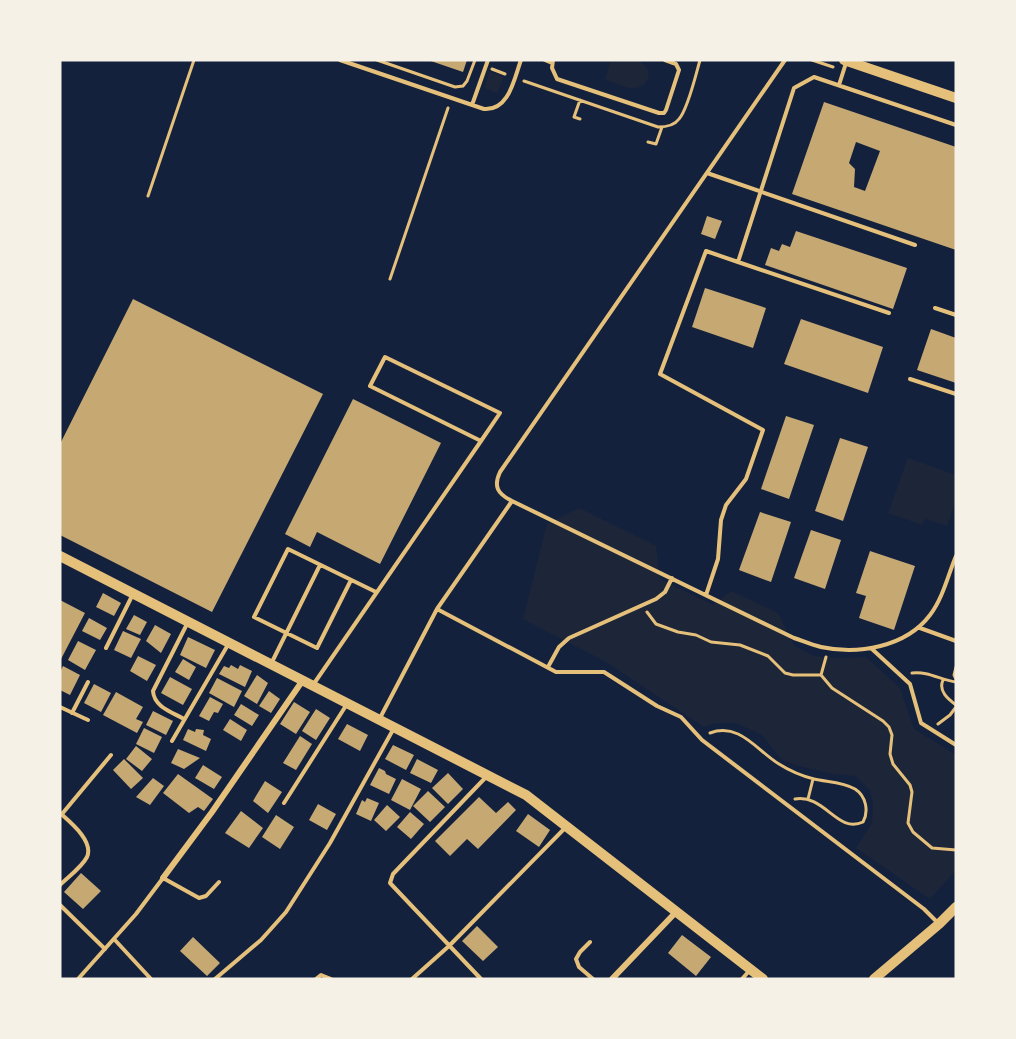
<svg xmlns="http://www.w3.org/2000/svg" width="1016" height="1039" viewBox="0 0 1016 1039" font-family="'PT Serif',serif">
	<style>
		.green { fill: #1d2539 }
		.building { fill: #c6a872; fill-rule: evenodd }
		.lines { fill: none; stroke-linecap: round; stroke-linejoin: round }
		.path { stroke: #e5c07b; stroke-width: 3 }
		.service { stroke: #e5c07b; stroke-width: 4 }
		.minor { stroke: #e5c07b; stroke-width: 6 }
		.tertiary { stroke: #e5c07b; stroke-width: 10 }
	</style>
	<rect width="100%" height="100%" fill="#14213d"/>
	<path class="green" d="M611 60C627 60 645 55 649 74 645 98 619 85 605 79Z
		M489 72 504 77 497 93 485 88Z
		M908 458 956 475V501L947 526 925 519 922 525 888 513Z
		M579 508 656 546 660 579 713 605 731 591 778 613 794 646 814 656 838 658 866 657 900 688 914 729 956 755V870L930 899 856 848 872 823 873 805 870 790 855 776 833 774 795 765 781 759 762 735 736 723H715L704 727 606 662 523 619 547 524Z"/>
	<path class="building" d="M428 60H467L463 72Z
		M824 102 956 147V250L792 194ZM856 142 880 151 865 191 854 187 855 169 849 163Z
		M707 216 722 221 715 239 701 234Z
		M796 231 907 268 893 309 765 265 771 248 779 251 782 244 790 247Z
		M705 288 766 308 753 348 692 327Z
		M133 299 323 394 212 612 60 535V444Z
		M801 319 883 347 868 393 784 364Z
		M931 329 956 338V383L917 370Z
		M353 399 441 443 380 564 317 532 310 547 285 534Z
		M786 416 814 425 789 499 761 489Z
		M840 438 868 447 843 521 815 511Z
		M760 512 791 522 771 582 739 570Z
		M811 530 841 540 825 589 794 578Z
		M870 551 915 566 894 630 859 618 866 596 856 593Z
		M103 593 121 603 114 616 96 607Z
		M60 600 85 613 60 661Z
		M134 615 147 622 140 635 126 629Z
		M89 618 107 628 100 640 82 631Z
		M155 625 171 634 161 653 146 641Z
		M123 631 141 639 131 658 114 650Z
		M188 637 215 650 206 668 180 655Z
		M78 641 96 650 85 670 68 660Z
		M138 656 156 665 147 681 130 671Z
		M183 659 196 667 189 680 175 672Z
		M231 665 238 669 240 665 252 671 245 687 219 674 224 666 229 668Z
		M63 666 80 675 70 695 60 690V672Z
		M257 675 268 683 257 704 244 696Z
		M170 677 192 689 183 705 161 693Z
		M217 678 242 691 234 707 209 693Z
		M94 684 111 693 101 712 84 703Z
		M269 691 280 699 271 713 259 706Z
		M116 692 143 707 136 719 143 722 137 733 103 715Z
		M210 697 223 704 218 713 214 712 209 721 199 716Z
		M294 702 310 712 296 734 280 724Z
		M241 704 259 715 252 726 234 715Z
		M316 709 330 718 316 740 302 731Z
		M153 711 173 721 166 735 146 725Z
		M230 719 247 730 241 741 223 730Z
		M347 724 368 735 360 751 338 739Z
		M144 728 162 737 154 753 136 744Z
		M188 729 195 732 196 729 204 730 203 735 211 739 206 751 183 740Z
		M300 736 312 744 296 770 283 763Z
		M393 745 414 755 406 770 385 759Z
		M136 746 152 759 142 771 126 759Z
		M178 749 200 758 184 769 171 763Z
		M124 759 143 778 131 789 113 770Z
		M417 759 438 770 431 783 410 773Z
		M203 765 222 777 214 789 195 778Z
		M379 768 385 771 386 774 396 779 389 794 370 785Z
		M448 773 463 789 448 804 432 788Z
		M178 774 213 799 204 811 198 807 189 813 163 793Z
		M153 778 164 786 150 805 136 797Z
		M402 779 421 789 410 810 391 800Z
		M265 781 282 792 268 813 253 801Z
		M428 791 445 807 430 822 413 806Z
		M479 797 496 813 508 802 516 810 478 849 467 839 450 856 435 841Z
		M367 798 379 803 371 821 356 814 362 800 365 802Z
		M318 804 336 814 327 830 309 820Z
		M387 805 400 817 386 831 374 820Z
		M241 811 263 828 249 848 225 833Z
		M410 812 424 824 411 839 397 827Z
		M528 814 550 830 539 847 516 831Z
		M276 815 294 827 280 849 262 837Z
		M81 873 101 891 83 909 64 892Z
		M477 926 498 947 483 961 462 941Z
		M682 935 711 957 696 976 668 953Z
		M193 937 220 963 207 976 180 951Z"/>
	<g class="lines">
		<path class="path" d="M377 60 455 87 463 86 467 81 475 60
			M812 60 833 67
			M492 69 505 74
			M524 81 658 127C666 127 674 126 679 119 688 109 696 74 700 60
			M580 119 574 117 580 100
			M648 142 656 144 662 127
			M148 196 194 60
			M390 279 448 108
			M647 612 656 624 678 632 696 635 711 642 740 645 768 656 785 673 793 675H821L832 688 883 721 889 727 892 735 890 754 893 764 910 785 912 792 908 823 913 832 932 848 956 850
			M956 667 954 675 956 679
			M912 673C929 671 940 680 956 682
			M821 675 826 657
			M943 680C938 691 948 699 956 705
			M938 724 950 715 956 707
			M710 733C740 722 757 751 779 764 790 771 802 776 814 779 827 782 843 782 855 789 866 796 869 811 863 822 837 834 825 794 795 799
			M808 799 813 779"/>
		<path class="service" d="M340 60 484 109C509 111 514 79 521 60
			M545 60 552 63
			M553 60 552 68 557 79 659 113H664L666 110 679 70 676 64 665 60
			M785 60 500 472C493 487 498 494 512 501L794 638C803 641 812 645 821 647 858 655 906 647 930 615 943 598 948 575 956 556
			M839 85 846 63
			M472 105 488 60
			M707 173 915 245
			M738 262 889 313
			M935 308 956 315
			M910 379 956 394
			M351 580 317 648 254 617 288 549 376 592
			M706 595 718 559 721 520 726 505 746 479 763 430 660 374 706 251 738 262 794 88 814 77 956 125
			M437 609 556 672H604L657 706 681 717 702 740 924 909 938 923
			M920 628 956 641
			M106 648 133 594
			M872 649 910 684 921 723 956 745
			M271 664 320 565
			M548 667 559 647 569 638 656 599 665 592 672 578
			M313 685 481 441 500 413 385 357 370 386 481 441
			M60 707 88 720
			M72 713 88 682
			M380 718 437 609 512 501
			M184 719C172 712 154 707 153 691L188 622
			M172 741 229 643
			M284 803 347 704
			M60 813C70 822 94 841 87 857 82 867 68 877 60 885
			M62 814 111 755
			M60 905 105 949
			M114 939 151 979
			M590 942 580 952 576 959 579 967 593 979
			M78 979 136 914 163 878 199 898 206 896 219 882
			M215 979 261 940 286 912 330 843 394 728
			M316 979 321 975 331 979
			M412 979 449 946 566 827
			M481 979 390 883 393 874 487 776
			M742 979 750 970"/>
		<path class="minor" d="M163 878 212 812 303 680
			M612 979 676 912"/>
		<path class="tertiary" d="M844 60 956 98
			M60 556 526 795 763 979
			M874 979 939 924 956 907"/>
	</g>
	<rect width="1016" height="1039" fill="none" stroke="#f6f1e7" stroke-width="123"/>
</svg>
